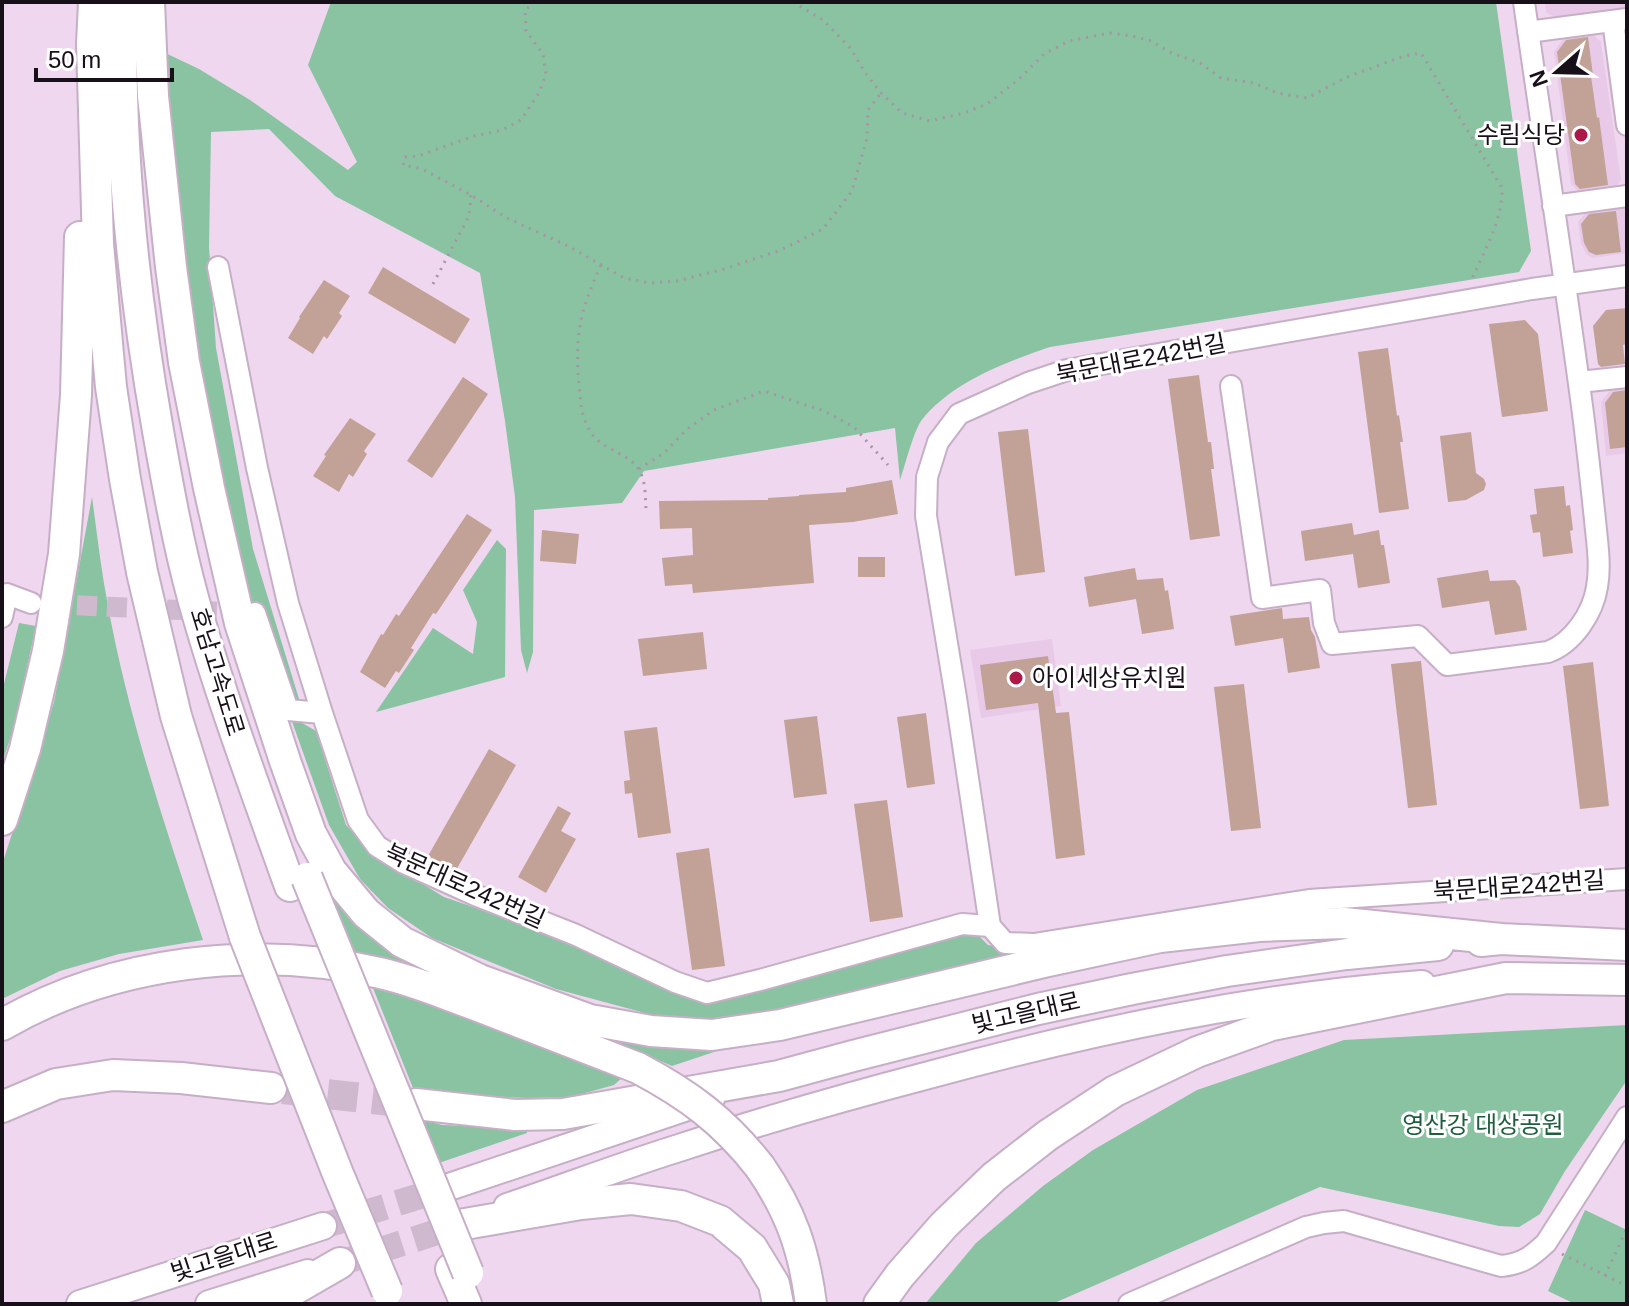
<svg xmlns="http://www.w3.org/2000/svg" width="1629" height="1306" viewBox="0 0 1629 1306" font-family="Arial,'Noto Sans KR',sans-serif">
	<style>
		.built { fill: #e8cae8 }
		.green { fill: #8ac3a1 }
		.building { fill: #c2a196 }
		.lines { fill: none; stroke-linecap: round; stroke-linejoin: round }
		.minor-tunnel { stroke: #cfb9cf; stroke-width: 20; stroke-dasharray: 20 10; stroke-linecap: butt }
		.major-tunnel { stroke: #cfb9cf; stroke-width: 26; stroke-dasharray: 26 13; stroke-linecap: butt }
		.highway-tunnel { stroke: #cfb9cf; stroke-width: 30; stroke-dasharray: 30 15; stroke-linecap: butt }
		.minor-casing { stroke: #c6afc6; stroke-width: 24 }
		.major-casing { stroke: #c6afc6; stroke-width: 30 }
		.highway-casing { stroke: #c6afc6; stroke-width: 34 }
		.path { stroke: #a694a7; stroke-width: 3; stroke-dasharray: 2 6; stroke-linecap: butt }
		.minor { stroke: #fff; stroke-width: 20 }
		.major { stroke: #fff; stroke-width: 26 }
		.highway { stroke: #fff; stroke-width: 30 }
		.highway-bridge-casing { stroke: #c6afc6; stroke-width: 34; stroke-linecap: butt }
		.highway-bridge { stroke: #fff; stroke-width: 30 }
		.poi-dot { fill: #ac1949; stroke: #fff; stroke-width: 3 }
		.labels { text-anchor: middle; stroke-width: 6; stroke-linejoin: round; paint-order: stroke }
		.poi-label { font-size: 24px; fill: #181019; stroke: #fff; text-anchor: end }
		.street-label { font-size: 24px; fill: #181019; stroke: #fff }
		.park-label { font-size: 24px; fill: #205d3e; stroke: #fff }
	</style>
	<rect width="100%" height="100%" fill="#efd7ef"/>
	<path class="built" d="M1545 2H1627V9L1556 18 1546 12Z
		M1591 33 1601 42 1621 180 1612 193 1583 196 1571 184 1554 52 1564 37Z
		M1627 205V253L1593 258 1586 254 1581 243 1578 222 1588 210Z
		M1627 386V453L1606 456 1601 402 1612 388Z
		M1052 639 1061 706 981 718 970 650Z"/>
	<path class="green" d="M331 2H1496L1531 251 1519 272 1050 347C1006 362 950 383 921 421 913 433 905 466 900 480L895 428 644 471 622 503 534 510 533 652 527 673 521 650 515 497 505 421 480 273 335 196 269 129 211 132 209 247 216 348 253 549 299 699H289L247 604 192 357 159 50 199 69 250 100 348 170 357 162 308 65Z
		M92 497C97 533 101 570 108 606 129 720 166 830 203 940L119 954 60 971 2 999V865L54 702Z
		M497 540 506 549 505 677 376 712 433 628 473 654 477 622 463 590Z
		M19 623 36 626 13 730 2 763V692Z
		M290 716 316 731 346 825 378 857 444 897 574 942 706 1003 975 932 988 945 1006 948 1010 959 727 1021 671 1020 556 989 432 938 388 908 360 879 329 825Z
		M323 876 421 964 354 954Z
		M373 988 435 1004 623 1077 614 1085 571 1097 526 1098 415 1093Z
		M1627 1025V1080L1565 1171 1540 1214 1519 1227 1499 1226 1320 1187 1052 1304H925L976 1243 1043 1186 1093 1150 1197 1090 1344 1040Z
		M594 1032 703 1042 717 1051 672 1066Z
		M410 1116 442 1125 527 1128V1133L430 1166Z
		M1585 1210 1627 1230V1304H1575L1548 1291Z"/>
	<path class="building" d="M1588 37 1593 75 1591 76 1597 118 1599 117 1608 185 1580 189 1575 184 1557 52 1566 40Z
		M1616 211 1621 252 1596 255 1589 252 1584 243 1581 224 1589 214Z
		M383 267 470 319 455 344 368 293Z
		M324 280 350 296 339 313 342 316 327 339 324 336 313 354 288 338 300 318 299 317Z
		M1627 308V344L1623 345 1625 364 1601 367 1598 364 1593 326 1606 310Z
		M1525 320 1538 334 1548 411 1502 417 1489 324Z
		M1388 348 1397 416 1399 415 1403 442H1400L1409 509 1379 513 1358 352Z
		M1199 375 1208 442H1211L1214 469H1211L1220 536 1190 540 1168 379Z
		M463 377 488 394 432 478 407 461Z
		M1627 390V447L1610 449 1605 403 1613 392Z
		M350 418 376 434 364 451 367 454 353 477 349 474 339 492 313 476 326 456 324 455Z
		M1028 429 1045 572 1015 576 998 432Z
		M1471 432 1476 473 1484 479 1486 484 1484 490 1466 500 1448 502 1440 436Z
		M892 480 898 514 853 522 809 525 814 583 693 593 692 584 665 586 662 558 693 555 692 528 660 529 659 501 768 500V498L799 496V495L846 492V488Z
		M1564 486 1566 506 1570 505 1573 530 1570 531 1573 553 1543 557 1540 532 1533 533 1530 515 1537 514 1534 489Z
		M467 514 492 530 436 614 433 613 411 648 414 650 399 673 396 671 385 688 360 672 381 634 383 635 396 614 399 616Z
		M1352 523 1354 535 1379 530 1381 545H1384L1390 583 1358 588 1353 554 1305 561 1301 531Z
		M542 530 579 534 576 564 540 561Z
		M858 557H885V577H858Z
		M1135 568 1137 580 1163 578 1165 591 1168 590 1174 629 1142 634 1136 599 1089 607 1084 577Z
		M1488 570 1490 581 1515 580 1520 587 1527 630 1495 635 1489 601 1442 608 1437 578Z
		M1282 608 1283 619 1309 617 1311 630 1315 637 1320 668 1288 673 1283 638 1235 646 1230 616Z
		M703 632 707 669 643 676 638 639Z
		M1048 656 1056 713 1069 712 1085 855 1056 859 1038 703 986 710 980 665Z
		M1421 661 1437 805 1408 808 1391 664Z
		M1593 662 1609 806 1580 809 1563 666Z
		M1244 684 1261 828 1231 831 1214 687Z
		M926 713 935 784 907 788 897 717Z
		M817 716 827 794 794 798 784 720Z
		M657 727 671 833 638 838 632 793 625 794 624 781 630 780 624 731Z
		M489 749 516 765 455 872 428 856Z
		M887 800 903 917 870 922 854 804Z
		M558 806 571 813 561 831 576 839 546 893 518 877Z
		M709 848 725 966 692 970 676 853Z"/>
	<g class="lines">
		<path class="minor-tunnel" d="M47 604 247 613"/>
		<path class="major-tunnel" d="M323 1226 446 1188
			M340 1263 459 1225"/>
		<path class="highway-tunnel" d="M283 1089 416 1104"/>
		<defs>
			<path id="minor" d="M1613 21 1627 125
				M1528 32 1627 19
				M1553 206 1627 196
				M218 267 257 468 288 603 322 713 358 820 377 846 404 863 475 895 576 935 675 982 707 993 760 980 962 924 990 926
				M1627 276 1532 289 1067 370 1028 383 959 414 938 442 927 477 926 516 956 698 990 926 1005 943 1034 944 1309 900 1627 879
				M1579 382 1627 377
				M1231 386 1262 598 1320 590 1324 623 1332 644 1418 636 1447 665 1548 652C1573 643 1593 613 1597 587 1601 565 1597 542 1595 520 1591 482 1587 444 1582 406 1564 271 1543 137 1524 2
				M255 613 288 710 322 713
				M2 617 7 594 31 603
				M1129 1304 1306 1227 1324 1223 1344 1221 1501 1266C1522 1264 1531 1257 1546 1243L1627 1117"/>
			<path id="major" d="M446 1188 711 1099
				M507 1207C564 1188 621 1166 679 1148 761 1121 845 1097 929 1075 1091 1031 1255 996 1422 984
				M80 1304 323 1226
				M209 1304 308 1273"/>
			<path id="highway" d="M94 2 92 44 98 244 111 387 125 479 142 572 176 716 245 937
				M122 2C118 146 133 290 158 431 168 487 178 543 193 598 220 695 256 791 290 886
				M149 2 153 96 171 267 184 362 209 488 240 623 285 761 311 834 331 871 366 913 402 942 480 980 590 1020 651 1031 712 1035 780 1025 1044 962 1160 937 1259 926 1344 923 1501 939
				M2 820 25 749 48 651 64 554 76 395 80 237
				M1481 941 1501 939 1627 945
				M2 1025C112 961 257 944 380 973 412 980 442 993 473 1004 528 1025 583 1047 638 1068
				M416 1104 515 1115 563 1114 779 1076 853 1056 1038 1009 1132 989 1227 971 1347 954 1438 945
				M2 1107 56 1084 113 1075 181 1078 271 1088
				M760 1167C791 1212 804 1250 811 1304
				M459 1225 581 1204 631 1199 681 1206 720 1221 752 1248 774 1284 778 1304
				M451 1269 466 1304
				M269 1304 340 1263
				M879 1304 900 1275 944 1225 994 1177 1048 1135 1115 1091 1197 1052 1272 1025 1506 978 1627 980"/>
		</defs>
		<use href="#minor" class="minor-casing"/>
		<use href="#major" class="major-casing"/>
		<use href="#highway" class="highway-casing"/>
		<path class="path" d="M535 2 525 10 526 31 543 54 546 74 539 93 521 120 502 130 474 136 418 156 405 157 403 165 422 169 471 195 507 218 568 246 624 278 650 283 677 281 724 269 781 250 823 229 852 191 867 138 868 110 881 93
			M793 2 823 20 851 49 864 71 881 93 902 113 930 121 964 113 987 104 1019 79 1044 54 1069 41 1110 33 1132 36 1151 41 1172 53 1200 63 1221 78 1254 83 1277 93 1307 98 1347 77 1404 56 1421 53 1502 188C1503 220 1483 253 1471 281
			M601 265C579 313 575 335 579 386 581 405 581 417 592 434 604 451 632 454 640 472 646 483 645 497 646 509
			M433 284 469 216 471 195
			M639 469 664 453 686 430 714 410 764 391 824 411 854 427 888 465
			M1562 1254 1627 1286
			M1605 1276 1627 1228"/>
		<use href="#minor" class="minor"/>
		<use href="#major" class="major"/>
		<use href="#highway" class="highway"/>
		<defs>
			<path id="highway-bridge" d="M307 878 468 1273
				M245 937 338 1174 387 1291
				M638 1068C689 1095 724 1121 760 1167"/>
		</defs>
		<use href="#highway-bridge" class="highway-bridge-casing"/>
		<use href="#highway-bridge" class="highway-bridge"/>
	</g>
	<g class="poi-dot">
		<circle cx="1581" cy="135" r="8"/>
		<circle cx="1016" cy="678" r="8"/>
	</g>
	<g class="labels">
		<g class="poi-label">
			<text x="1565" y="143">수림식당</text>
			<text x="1032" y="686" text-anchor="start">아이세상유치원</text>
		</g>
		<g class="street-label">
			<text transform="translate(1141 359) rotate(-11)" y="8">북문대로242번길</text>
			<text transform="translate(217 672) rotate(73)" y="8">호남고속도로</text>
			<text transform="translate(465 886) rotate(24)" y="8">북문대로242번길</text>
			<text transform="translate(1519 886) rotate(-4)" y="8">북문대로242번길</text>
			<text transform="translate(1026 1013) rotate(-13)" y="8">빛고을대로</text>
			<text transform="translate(224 1257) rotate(-18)" y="8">빛고을대로</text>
		</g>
		<g class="park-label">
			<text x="1483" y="1133">영산강 대상공원</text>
		</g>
	</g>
	<rect width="1629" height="1306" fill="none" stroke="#181019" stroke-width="8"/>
	<g transform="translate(1557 72) rotate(250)" stroke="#ffffff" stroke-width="6" paint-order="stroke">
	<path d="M0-6L14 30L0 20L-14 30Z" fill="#181019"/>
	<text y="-12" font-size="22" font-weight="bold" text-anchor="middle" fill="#181019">N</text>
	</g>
	<path d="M36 68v12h136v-12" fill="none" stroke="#181019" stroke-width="4"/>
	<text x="48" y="68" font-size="24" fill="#181019" stroke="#ffffff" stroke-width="6" paint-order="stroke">50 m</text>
</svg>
